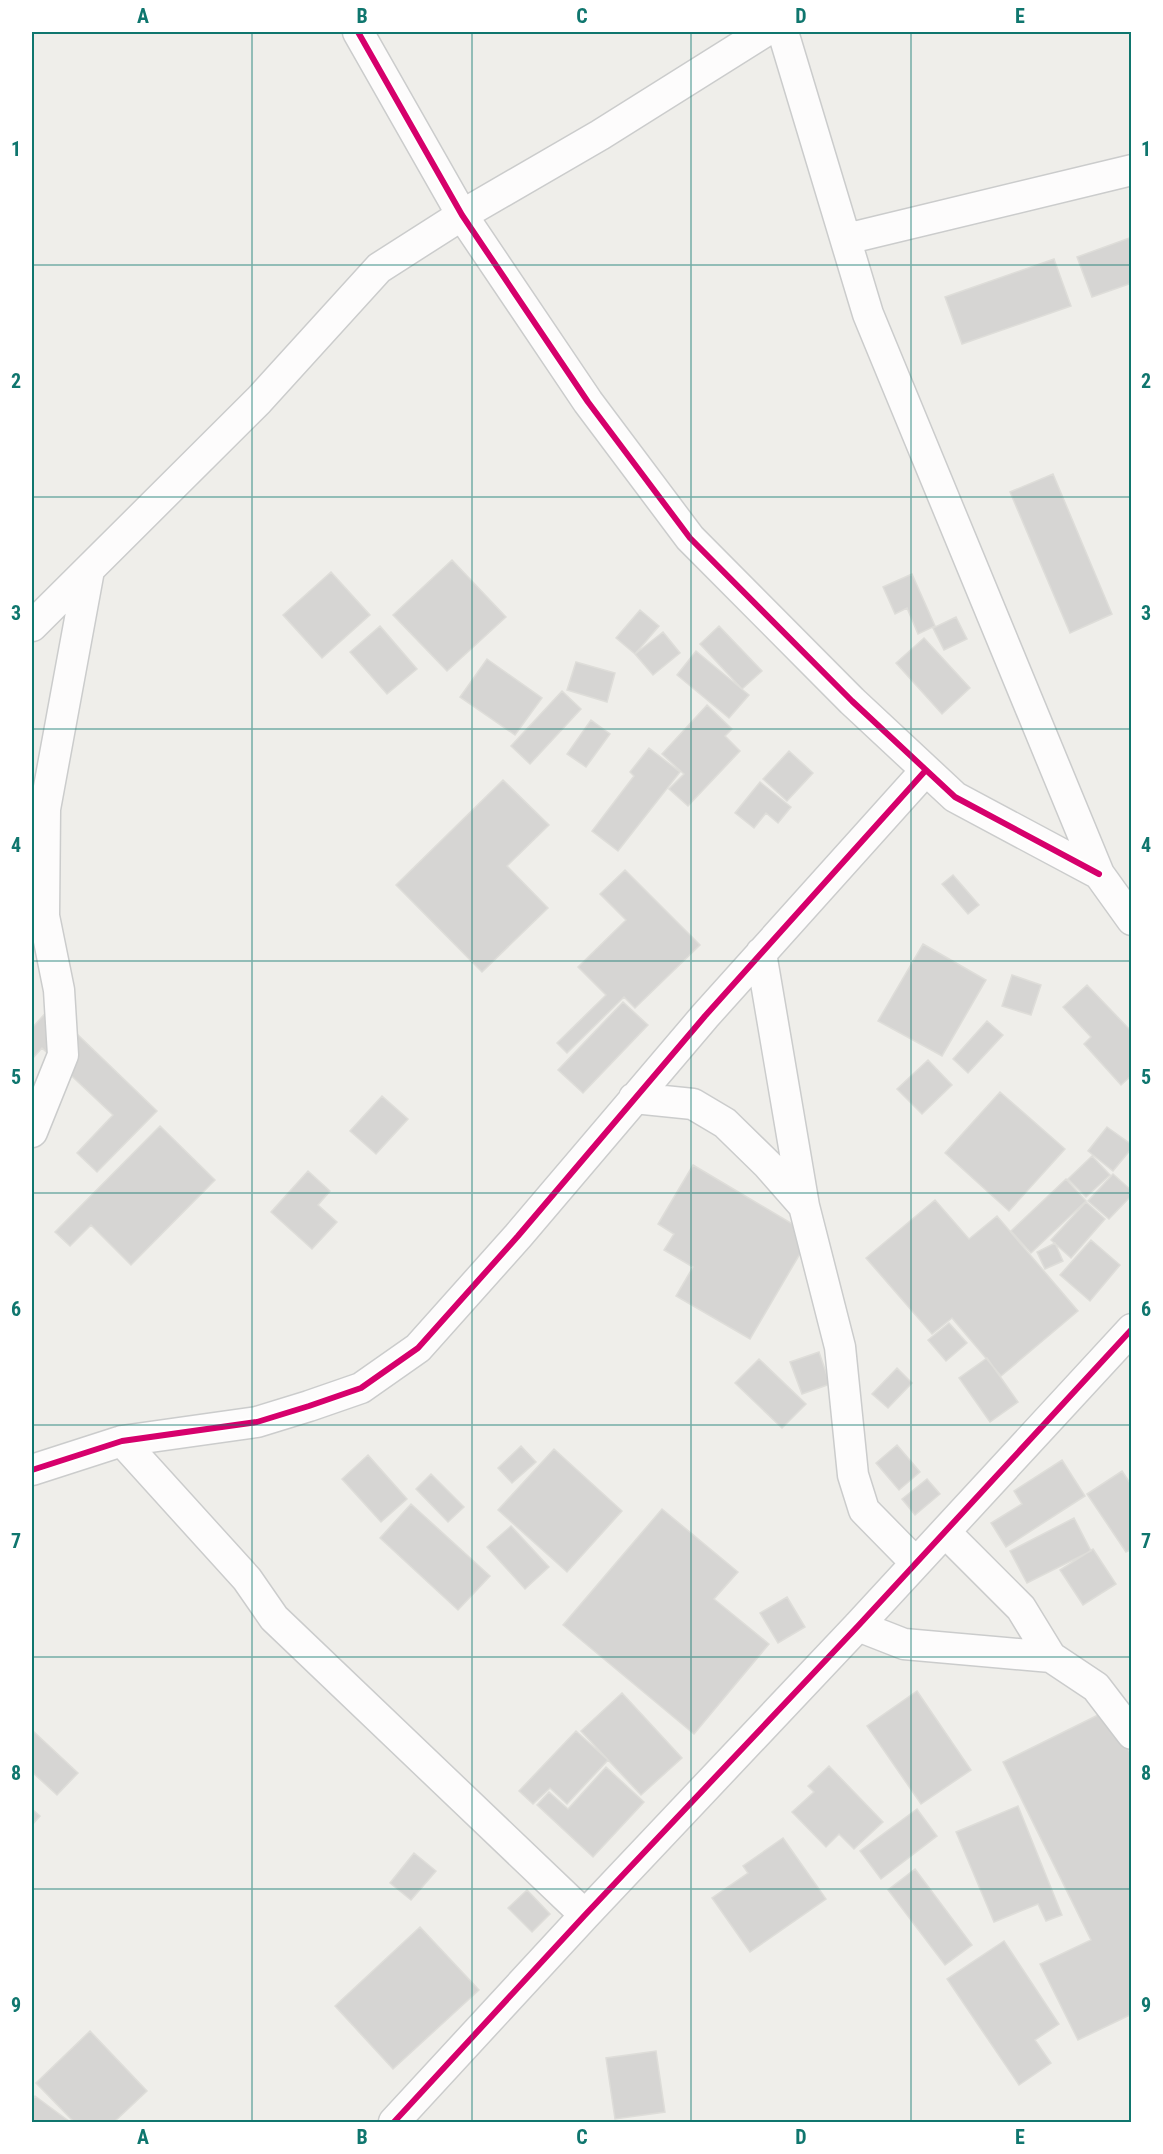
<svg xmlns="http://www.w3.org/2000/svg" width="1163" height="2154" viewBox="0 0 1163 2154" font-family="'Roboto Condensed',sans-serif">
	<style>
		.building { fill: #d6d5d3; stroke: #deddd9; stroke-width: 1.5 }
		.lines { fill: none; stroke-linecap: round; stroke-linejoin: round }
		.minor-casing { stroke: #cbcccc; stroke-width: 33 }
		.minor { stroke: #fdfcfc; stroke-width: 30 }
		.cycleway-casing { stroke: #fff; stroke-width: 10 }
		.cycleway { stroke: #d6006c; stroke-width: 6 }
		.grid { fill: none; stroke: #0f766e; stroke-width: 1.5; stroke-opacity: 0.55 }
		.neatline { fill: none; stroke: #0f766e; stroke-width: 2 }
		.grid-label { font-size: 20px; text-anchor: middle; font-weight: bold; fill: #0f766e }
	</style>
	<rect width="100%" height="100%" fill="#efeeea"/>
	<path class="building" d="M1132 237V283L1092 297 1077 257Z
		M1054 259 1071 306 962 344 945 297Z
		M1053 474 1112 614 1070 633 1010 492Z
		M452 560 506 617 447 671 393 615Z
		M331 572 370 615 322 658 283 615Z
		M912 574 935 626 918 634 907 608 895 614 883 587Z
		M640 610 659 626 635 654 616 638Z
		M956 617 967 639 944 650 933 628Z
		M380 626 417 669 387 694 350 652Z
		M719 626 762 671 742 689 700 644Z
		M663 632 680 653 653 675 635 654Z
		M924 638 970 688 942 714 896 663Z
		M696 651 749 695 729 718 677 675Z
		M487 659 542 698 515 735 460 697Z
		M576 662 615 673 607 702 567 690Z
		M562 691 581 709 530 764 511 746Z
		M707 705 732 729 725 736 740 751 688 806 669 789 684 774 662 754Z
		M591 720 610 734 586 767 567 754Z
		M649 748 680 772 618 851 592 831 634 776 630 772Z
		M789 751 813 773 787 801 763 779Z
		M503 780 549 825 507 866 548 908 482 972 396 885Z
		M760 782 791 807 778 823 766 813 754 828 735 813Z
		M625 870 700 945 635 1008 624 997 567 1053 557 1043 606 995 578 967 626 920 600 894Z
		M953 875 979 905 968 914 942 884Z
		M923 944 986 980 942 1056 878 1021Z
		M1012 975 1041 985 1031 1015 1002 1006Z
		M1087 985 1132 1032V1075L1121 1085 1084 1044 1091 1037 1063 1007Z
		M623 1002 648 1025 583 1093 558 1070Z
		M50 1008 157 1111 97 1172 77 1153 113 1115 42 1048 32 1059V1028Z
		M987 1021 1003 1035 968 1073 953 1059Z
		M928 1060 952 1085 922 1114 897 1089Z
		M1000 1092 1065 1149 1009 1211 945 1153Z
		M382 1096 408 1119 376 1154 350 1131Z
		M160 1126 215 1180 131 1265 91 1225 70 1246 55 1232Z
		M1107 1127 1132 1145V1148L1113 1171 1088 1151Z
		M1092 1156 1110 1175 1086 1197 1068 1179Z
		M693 1165 811 1235 750 1339 676 1296 693 1267 664 1250 674 1234 658 1224Z
		M308 1171 330 1191 318 1205 337 1222 312 1249 271 1212Z
		M1113 1174 1132 1191V1195L1109 1219 1088 1201Z
		M1066 1179 1086 1201 1031 1253 1011 1231Z
		M935 1200 969 1239 997 1216 1078 1311 1001 1376 952 1318 932 1334 866 1258Z
		M1086 1202 1105 1219 1071 1258 1051 1240Z
		M1091 1240 1120 1265 1090 1301 1060 1275Z
		M1055 1243 1063 1261 1045 1269 1037 1252Z
		M949 1323 967 1343 946 1361 928 1340Z
		M819 1352 830 1384 802 1394 790 1362Z
		M987 1358 1018 1402 990 1422 959 1378Z
		M759 1359 806 1404 782 1428 735 1383Z
		M897 1368 912 1383 888 1408 872 1394Z
		M897 1445 920 1472 899 1490 876 1463Z
		M521 1446 536 1462 512 1483 498 1468Z
		M554 1449 622 1511 567 1572 498 1510Z
		M368 1455 407 1499 381 1522 342 1479Z
		M1062 1460 1085 1496 1006 1547 991 1523 1022 1504 1014 1491Z
		M1122 1471 1132 1486V1549L1126 1552 1087 1494Z
		M431 1474 464 1507 448 1522 416 1489Z
		M927 1479 940 1494 915 1515 902 1499Z
		M411 1504 490 1576 458 1610 380 1538Z
		M662 1509 738 1572 714 1599 769 1644 694 1734 563 1625Z
		M1074 1518 1091 1551 1027 1583 1010 1551Z
		M511 1526 549 1567 525 1589 487 1547Z
		M1093 1549 1116 1584 1083 1605 1060 1570Z
		M787 1597 805 1627 778 1643 760 1613Z
		M917 1691 971 1770 921 1804 867 1726Z
		M622 1693 682 1758 641 1795 581 1731Z
		M1108 1710 1132 1757V2014L1078 2040 1040 1964 1091 1940 1003 1762Z
		M32 1730 78 1773 57 1795 32 1772Z
		M576 1731 608 1760 567 1804 550 1788 533 1804 519 1791Z
		M829 1766 883 1822 854 1849 839 1834 826 1847 792 1812 814 1792 808 1786Z
		M606 1767 644 1802 593 1857 537 1805 549 1792 568 1809Z
		M1018 1806 1062 1915 1046 1921 1038 1904 994 1922 956 1832Z
		M32 1809 40 1816 32 1825Z
		M917 1809 937 1836 881 1879 860 1851Z
		M783 1838 826 1899 750 1952 712 1898 748 1873 743 1866Z
		M414 1853 436 1871 411 1900 390 1883Z
		M915 1869 972 1945 945 1965 888 1890Z
		M527 1890 550 1914 532 1932 508 1908Z
		M420 1927 479 1990 393 2069 335 2006Z
		M1004 1941 1059 2024 1035 2040 1051 2063 1019 2085 947 1979Z
		M90 2031 147 2091 114 2122H74L36 2083Z
		M656 2051 665 2112 615 2119 606 2058Z
		M35 2096 70 2122H32V2101Z"/>
	<g class="lines">
		<defs>
			<path id="minor" d="M358 32 462 215 588 402 690 538 852 701 955 797 1099 874
				M783 32 868 314 1099 874 1132 920
				M846 239 1132 170
				M32 626 259 400 379 268 462 215 600 135 764 32
				M761 953 804 1206 840 1347 853 1475 864 1510 916 1563
				M634 1098 693 1104 725 1123 768 1165 804 1206
				M32 1132 63 1055 59 990 44 916 45 809 89 570
				M122 1441 247 1579 274 1618 585 1915
				M32 1470 122 1441 257 1422 309 1406 361 1388 418 1348 518 1236 705 1016 926 770
				M945 1532 1021 1608 1051 1657 1096 1687 1132 1734
				M858 1626 904 1644 1051 1657
				M394 2122 585 1915 858 1626 1132 1329"/>
		</defs>
		<use href="#minor" class="minor-casing"/>
		<use href="#minor" class="minor"/>
		<defs>
			<path id="cycleway" d="M358 32 462 215 588 402 690 538 852 701 955 797 1099 874
				M32 1470 122 1441 257 1422 309 1406 361 1388 418 1348 518 1236 705 1016 926 770
				M394 2122 585 1915 858 1626 1132 1329"/>
		</defs>
		<use href="#cycleway" class="cycleway-casing"/>
		<use href="#cycleway" class="cycleway"/>
	</g>
	<path class="grid" d="M252 32V2122M472 32V2122M691 32V2122M911 32V2122M32 265H1132M32 497H1132M32 729H1132M32 961H1132M32 1193H1132M32 1425H1132M32 1657H1132M32 1889H1132"/>
	<rect width="1163" height="2154" fill="none" stroke="#ffffff" stroke-width="66"/>
	<rect x="33" y="33" width="1097" height="2088" class="neatline"/>
	<g class="grid-label">
		<text x="143" y="23">A</text>
		<text x="362" y="23">B</text>
		<text x="582" y="23">C</text>
		<text x="801" y="23">D</text>
		<text x="1020" y="23">E</text>
		<text x="16" y="156">1</text>
		<text x="1146" y="156">1</text>
		<text x="16" y="388">2</text>
		<text x="1146" y="388">2</text>
		<text x="16" y="620">3</text>
		<text x="1146" y="620">3</text>
		<text x="16" y="852">4</text>
		<text x="1146" y="852">4</text>
		<text x="16" y="1084">5</text>
		<text x="1146" y="1084">5</text>
		<text x="16" y="1316">6</text>
		<text x="1146" y="1316">6</text>
		<text x="16" y="1548">7</text>
		<text x="1146" y="1548">7</text>
		<text x="16" y="1780">8</text>
		<text x="1146" y="1780">8</text>
		<text x="16" y="2012">9</text>
		<text x="1146" y="2012">9</text>
		<text x="143" y="2144">A</text>
		<text x="362" y="2144">B</text>
		<text x="582" y="2144">C</text>
		<text x="801" y="2144">D</text>
		<text x="1020" y="2144">E</text>
	</g>
</svg>
